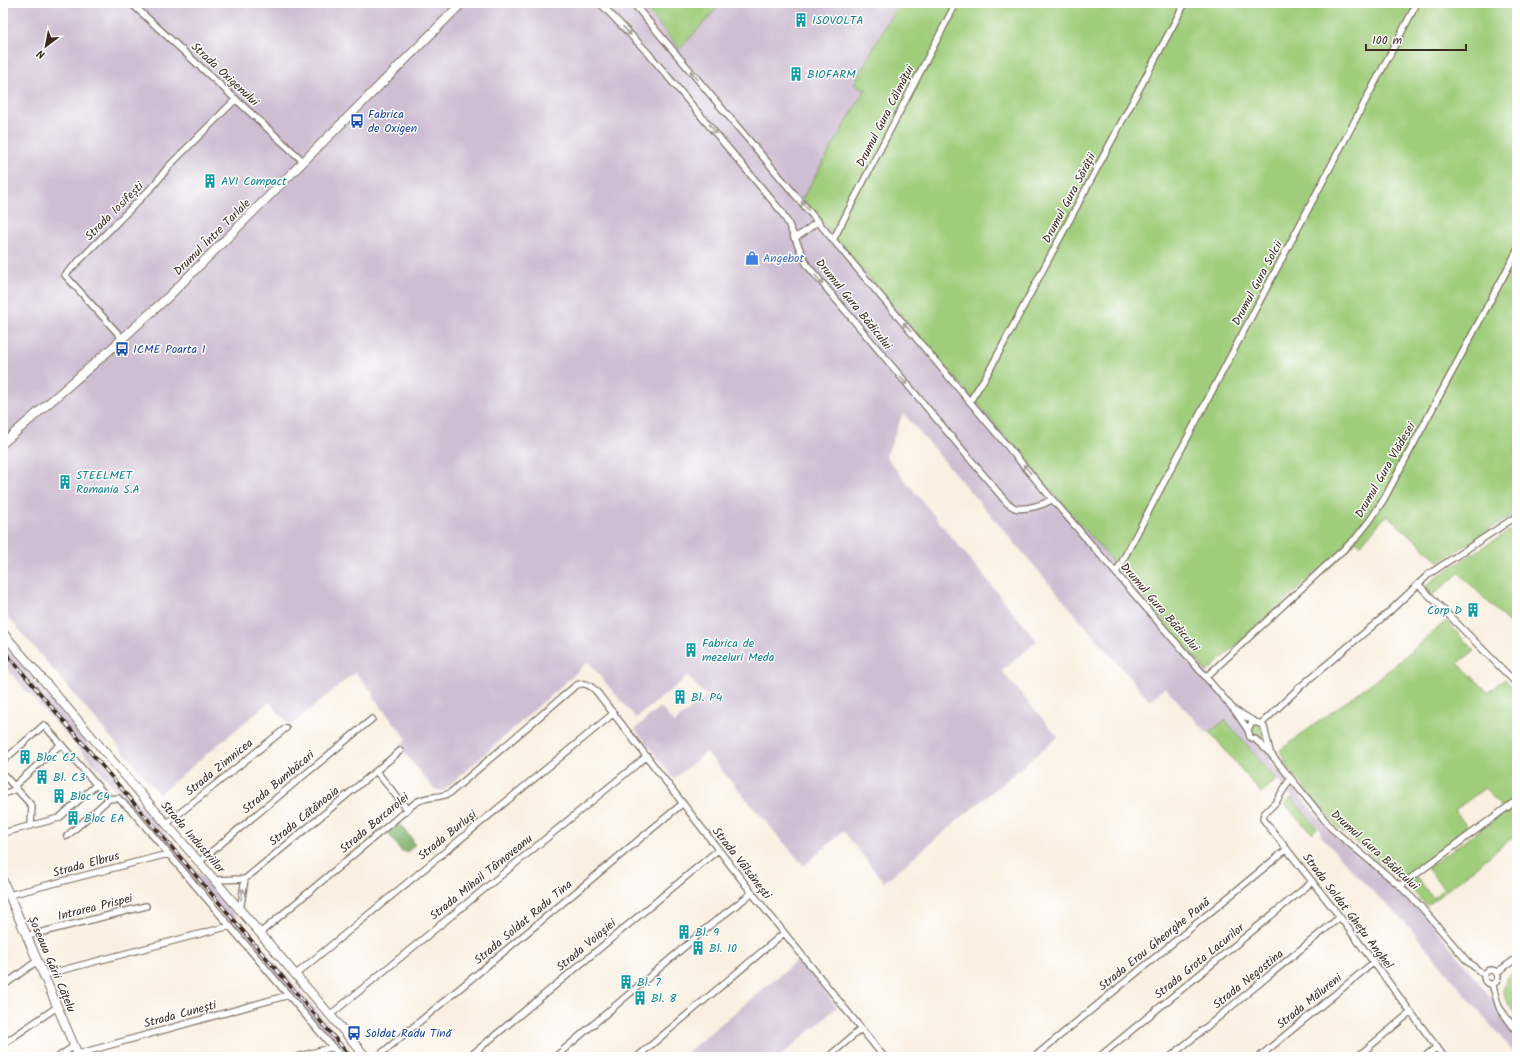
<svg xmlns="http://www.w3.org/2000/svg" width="1520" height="1060" viewBox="0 0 1520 1060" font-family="Kalam,sans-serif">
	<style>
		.industrial { fill: #cebed2 }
		.green { fill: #a0cd7b; stroke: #6e7c4c }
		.forest { fill: #80b06b; stroke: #5e6d44 }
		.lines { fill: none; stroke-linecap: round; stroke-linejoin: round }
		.street-casing { stroke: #7e6f63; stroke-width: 8 }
		.secondary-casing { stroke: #7e6f63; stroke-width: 10 }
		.street { stroke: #fff; stroke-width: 5.5 }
		.secondary { stroke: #fff; stroke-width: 8 }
		.rail-casing { stroke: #3b2a1e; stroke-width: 3.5 }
		.rail { stroke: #fff; stroke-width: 2; stroke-dasharray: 6; stroke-linecap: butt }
		.oneway { stroke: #a79f9a }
		.labels { text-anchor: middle; stroke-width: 3; stroke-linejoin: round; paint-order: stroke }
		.culture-label { font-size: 12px; fill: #0d838f; stroke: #fff; text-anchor: start }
		.street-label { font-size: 12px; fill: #3b2a1e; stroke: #fff }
		.transit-label { font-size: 12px; fill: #164399; stroke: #fff; text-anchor: start }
		.shop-label { font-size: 12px; fill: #366cbe; stroke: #fff; text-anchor: start }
	</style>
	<rect width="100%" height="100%" fill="#fff"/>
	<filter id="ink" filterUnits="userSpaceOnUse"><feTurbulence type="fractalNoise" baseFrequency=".025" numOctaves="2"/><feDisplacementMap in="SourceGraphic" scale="8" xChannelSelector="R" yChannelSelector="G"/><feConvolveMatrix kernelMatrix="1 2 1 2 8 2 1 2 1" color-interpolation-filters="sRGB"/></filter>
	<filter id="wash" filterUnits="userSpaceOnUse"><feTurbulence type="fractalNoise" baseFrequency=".012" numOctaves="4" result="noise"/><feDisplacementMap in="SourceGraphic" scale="16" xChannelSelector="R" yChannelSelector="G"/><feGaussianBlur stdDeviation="0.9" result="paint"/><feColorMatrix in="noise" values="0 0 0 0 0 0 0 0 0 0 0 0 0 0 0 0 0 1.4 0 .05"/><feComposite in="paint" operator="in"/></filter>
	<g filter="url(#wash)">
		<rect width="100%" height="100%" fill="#faf0e2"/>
		<path class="industrial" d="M3 3H641L680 49 720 5 718 3H898L855 84 865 90 802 199 1276 753 1270 760 1331 833 1347 847 1397 886 1425 915 1517 1030V1057L1406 923 1364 883 1321 836 1320 830 1225 720 1210 732 1207 733 1165 687 1150 701 903 413 886 457 1037 641 1002 671 1058 737 884 882 843 831 804 866 706 752 674 779 635 729 660 707 674 723 706 696 688 676 636 718 588 662 443 791 434 789 399 746 407 739 373 697 374 694 356 673 350 676 290 726 269 702 159 794 3 611Z
			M3 644 356 1057H343L115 788 22 686 3 664Z
			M799 959 837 1007 780 1057H681Z"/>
		<path class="green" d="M641 3H718L720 5 680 49Z
			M898 3H1517V512L1440 562 1387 515 1360 545 1357 541 1323 574 1319 570 1207 672 802 199 865 90 854 84Z
			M1517 526V631L1459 573 1433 595 1425 587 1439 575Z
			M1446 621 1474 651 1458 663 1488 692 1505 679 1517 692V764L1515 765 1517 767V796L1502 808 1485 788 1455 810 1470 831 1401 880 1336 826 1287 766 1280 750 1389 670Z
			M1225 720 1277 780 1261 793 1210 732Z
			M1261 724 1264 735 1260 738 1253 739 1249 726Z
			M1292 798 1317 828 1312 833 1284 804Z
			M1517 803V834L1427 906 1408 886 1416 877 1433 898 1444 888 1427 868Z
			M1517 966V1016C1501 996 1498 985 1517 966Z"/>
		<path class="forest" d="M398 822 413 840 412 841 415 845 406 853 404 850 402 852 387 832Z"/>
	</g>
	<g filter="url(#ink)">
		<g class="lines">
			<defs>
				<path id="street" d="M131 3 304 162
					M600 3 648 53 781 211 788 223 807 265 1007 503C1009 504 1012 507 1015 508 1026 510 1044 505 1052 499
					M633 3 1052 499 1235 711 1248 730 1250 737 1255 739 1271 754 1332 829 1400 886 1422 908 1467 961 1484 975
					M794 238 803 233 818 221
					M833 240 956 3
					M123 339 65 275 154 185 169 166 236 99
					M970 401 988 373 1185 3
					M1116 573 1417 3
					M1418 584 1517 684
					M1206 677 1356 538 1371 519 1384 499 1517 251
					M1236 711 1255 722
					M1261 724 1301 686 1388 613 1429 574 1517 516
					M1248 730C1250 721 1258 720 1264 727L1270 752
					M3 761 44 725 109 799 67 836
					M376 771 400 751
					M3 774 32 806 31 825
					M1290 779 1276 802 1264 814 1263 819 1340 917 1444 1057
					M14 786 61 744
					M3 794 17 789
					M109 799 118 798 132 811 341 1057
					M166 824 286 728
					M3 833 59 818 96 785
					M199 862 372 719
					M214 880 245 879 376 771 407 809
					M1400 886 1517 800
					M9 895 168 854
					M240 910 245 879
					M260 933 415 803C427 795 438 799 450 793L574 687C582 681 589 684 596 691L752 893 884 1057
					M27 936 146 906
					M1484 977a7 7 0 1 1 14 0a7 7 0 1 1-14 0Z
					M1496 973 1517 958
					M44 975 230 926
					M295 975 614 713
					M1492 984 1499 1007 1517 1032
					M3 986 37 961
					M330 1015 647 756
					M3 1044 57 1007
					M78 1054 289 995
					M58 1057 74 1046
					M297 1057 333 1047
					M377 1057 682 804
					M469 1057 718 850
					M555 1057 709 926 752 893
					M637 1057 784 933
					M828 1057 861 1029
					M1034 1057 1287 849
					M1099 1057 1312 882
					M1170 1057 1340 917
					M1259 1057 1374 962
					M1357 1057 1411 1012
					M1424 1057 1437 1047"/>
				<path id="secondary" d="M3 443 112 348 168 297 462 3
					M3 633 366 1057
					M3 881 79 1057"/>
			</defs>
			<use href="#street" class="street-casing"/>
			<use href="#secondary" class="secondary-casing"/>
			<use href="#street" class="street"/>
			<use href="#secondary" class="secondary"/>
			<defs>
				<path id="rail" d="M3 650 351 1057"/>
			</defs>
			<use href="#rail" class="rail-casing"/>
			<use href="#rail" class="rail"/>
		</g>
		<defs><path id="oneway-shaft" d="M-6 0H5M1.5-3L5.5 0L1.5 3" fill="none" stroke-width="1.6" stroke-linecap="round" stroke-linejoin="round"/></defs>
		<g class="oneway">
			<use href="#oneway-shaft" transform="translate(627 31) rotate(47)"/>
			<use href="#oneway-shaft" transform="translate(694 75) rotate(-131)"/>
			<use href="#oneway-shaft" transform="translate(713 129) rotate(50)"/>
			<use href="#oneway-shaft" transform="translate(805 206) rotate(-130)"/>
			<use href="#oneway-shaft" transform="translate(819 280) rotate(51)"/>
			<use href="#oneway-shaft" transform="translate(907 327) rotate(-130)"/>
			<use href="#oneway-shaft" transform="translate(903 380) rotate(50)"/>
			<use href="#oneway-shaft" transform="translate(1027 469) rotate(-130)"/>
			<use href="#oneway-shaft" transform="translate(242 894) rotate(-80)"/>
		</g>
	</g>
	<defs>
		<symbol id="building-bare" viewBox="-9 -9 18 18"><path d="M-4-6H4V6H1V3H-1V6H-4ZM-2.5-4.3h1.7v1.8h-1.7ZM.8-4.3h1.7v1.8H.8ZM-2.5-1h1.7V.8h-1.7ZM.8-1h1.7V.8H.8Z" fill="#0f9aa8" stroke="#fff" stroke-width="2.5" paint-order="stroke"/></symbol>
		<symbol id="bus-bare" viewBox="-9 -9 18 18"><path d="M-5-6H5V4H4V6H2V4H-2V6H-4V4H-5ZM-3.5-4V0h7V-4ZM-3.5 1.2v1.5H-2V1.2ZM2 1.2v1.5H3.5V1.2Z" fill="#1a4fb4" stroke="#fff" stroke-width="2.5" paint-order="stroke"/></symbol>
		<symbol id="shop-bare" viewBox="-9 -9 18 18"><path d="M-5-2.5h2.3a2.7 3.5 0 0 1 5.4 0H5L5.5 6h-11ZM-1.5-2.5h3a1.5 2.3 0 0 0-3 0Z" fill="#3f7fe0" stroke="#fff" stroke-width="2.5" paint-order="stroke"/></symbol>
	</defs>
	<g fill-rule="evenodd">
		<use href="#building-bare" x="791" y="10" width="20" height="20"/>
		<use href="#building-bare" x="786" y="64" width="20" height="20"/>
		<use href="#bus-bare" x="347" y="111" width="20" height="20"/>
		<use href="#building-bare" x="200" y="171" width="20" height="20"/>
		<use href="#shop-bare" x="742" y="248" width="20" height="20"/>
		<use href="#bus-bare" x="112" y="339" width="20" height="20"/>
		<use href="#building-bare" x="55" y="472" width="20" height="20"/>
		<use href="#building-bare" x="1463" y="600" width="20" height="20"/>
		<use href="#building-bare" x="681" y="640" width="20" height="20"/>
		<use href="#building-bare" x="670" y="687" width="20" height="20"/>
		<use href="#building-bare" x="15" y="747" width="20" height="20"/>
		<use href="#building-bare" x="32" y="767" width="20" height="20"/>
		<use href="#building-bare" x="49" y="786" width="20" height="20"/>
		<use href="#building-bare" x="63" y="808" width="20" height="20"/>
		<use href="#building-bare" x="674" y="922" width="20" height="20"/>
		<use href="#building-bare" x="688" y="938" width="20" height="20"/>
		<use href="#building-bare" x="616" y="972" width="20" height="20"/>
		<use href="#building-bare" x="630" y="988" width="20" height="20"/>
		<use href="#bus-bare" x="344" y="1023" width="20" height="20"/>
	</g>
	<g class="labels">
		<g class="culture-label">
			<text x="812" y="24">ISOVOLTA</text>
			<text x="807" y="78">BIOFARM</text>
			<text x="221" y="185">AVI Compact</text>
			<text x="76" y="479">STEELMET<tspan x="76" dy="14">Romania S.A</tspan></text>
			<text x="1462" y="614" text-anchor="end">Corp D</text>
			<text x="702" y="647">Fabrica de<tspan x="702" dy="14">mezeluri Meda</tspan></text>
			<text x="691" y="701">Bl. P4</text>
			<text x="36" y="761">Bloc C2</text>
			<text x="53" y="781">Bl. C3</text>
			<text x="70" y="800">Bloc C4</text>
			<text x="84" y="822">Bloc EA</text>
			<text x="695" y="936">Bl. 9</text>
			<text x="709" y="952">Bl. 10</text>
			<text x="637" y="986">Bl. 7</text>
			<text x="651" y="1002">Bl. 8</text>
		</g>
		<g class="street-label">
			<text transform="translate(225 74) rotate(43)" y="4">Strada Oxigenului</text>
			<text transform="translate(885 116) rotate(-63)" y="4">Drumul Gura Călmățui</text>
			<text transform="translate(1069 198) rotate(-62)" y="4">Drumul Gura Sărății</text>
			<text transform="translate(114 211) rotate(-45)" y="4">Strada Iosifești</text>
			<text transform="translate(212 237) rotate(-45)" y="4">Drumul Între Tarlale</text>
			<text transform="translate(1257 283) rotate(-62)" y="4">Drumul Gura Solcii</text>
			<text transform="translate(854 304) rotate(51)" y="4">Drumul Gura Bădicului</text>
			<text transform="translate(1385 470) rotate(-60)" y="4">Drumul Gura Vlădesei</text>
			<text transform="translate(1160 607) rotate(49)" y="4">Drumul Gura Bădicului</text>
			<text transform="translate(219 767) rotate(-39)" y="4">Strada Zimnicea</text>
			<text transform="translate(278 782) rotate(-40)" y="4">Strada Bumbăcari</text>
			<text transform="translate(304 816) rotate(-39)" y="4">Strada Cătănoaia</text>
			<text transform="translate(374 823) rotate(-40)" y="4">Strada Barcarolei</text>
			<text transform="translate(447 835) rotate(-39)" y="4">Strada Burluși</text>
			<text transform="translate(193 837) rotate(49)" y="4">Strada Industriilor</text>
			<text transform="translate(1375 850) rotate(42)" y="4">Drumul Gura Bădicului</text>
			<text transform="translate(742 863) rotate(52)" y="4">Strada Vâlsănești</text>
			<text transform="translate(86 864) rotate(-15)" y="4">Strada Elbrus</text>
			<text transform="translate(481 877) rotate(-39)" y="4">Strada Mihail Târnoveanu</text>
			<text transform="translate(95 907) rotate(-14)" y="4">Intrarea Prispei</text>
			<text transform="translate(1348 911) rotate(53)" y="4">Strada Soldat Ghețu Anghel</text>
			<text transform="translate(523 922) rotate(-40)" y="4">Strada Soldat Radu Tina</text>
			<text transform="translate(1154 944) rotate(-39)" y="4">Strada Erou Gheorghe Pană</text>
			<text transform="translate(586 945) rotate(-40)" y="4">Strada Voioșiei</text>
			<text transform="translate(1199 961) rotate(-39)" y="4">Strada Grota Lacurilor</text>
			<text transform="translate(52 964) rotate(67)" y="4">Șoseaua Gării Cățelu</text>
			<text transform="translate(1248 979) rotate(-39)" y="4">Strada Negostina</text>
			<text transform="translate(1309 1001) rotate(-39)" y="4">Strada Mălureni</text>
			<text transform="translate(180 1014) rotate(-15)" y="4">Strada Cunești</text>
		</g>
		<g class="transit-label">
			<text x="368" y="118">Fabrica<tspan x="368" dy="14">de Oxigen</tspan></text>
			<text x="133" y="353">ICME Poarta 1</text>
			<text x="365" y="1037">Soldat Radu Tină</text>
		</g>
		<g class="shop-label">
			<text x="763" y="262">Angebot</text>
		</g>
	</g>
	<rect width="1520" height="1060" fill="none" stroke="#fff" stroke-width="16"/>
	<g transform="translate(46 46) rotate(212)" stroke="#ffffff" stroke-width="3" paint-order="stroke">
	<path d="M0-3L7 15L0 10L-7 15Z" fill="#3b2a1e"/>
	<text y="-6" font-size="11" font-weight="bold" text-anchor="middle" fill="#3b2a1e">N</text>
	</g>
	<path d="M1366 44v6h100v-6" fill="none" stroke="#3b2a1e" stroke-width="2"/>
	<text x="1372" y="44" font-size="12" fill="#3b2a1e" stroke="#ffffff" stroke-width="3" paint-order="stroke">100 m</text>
</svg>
